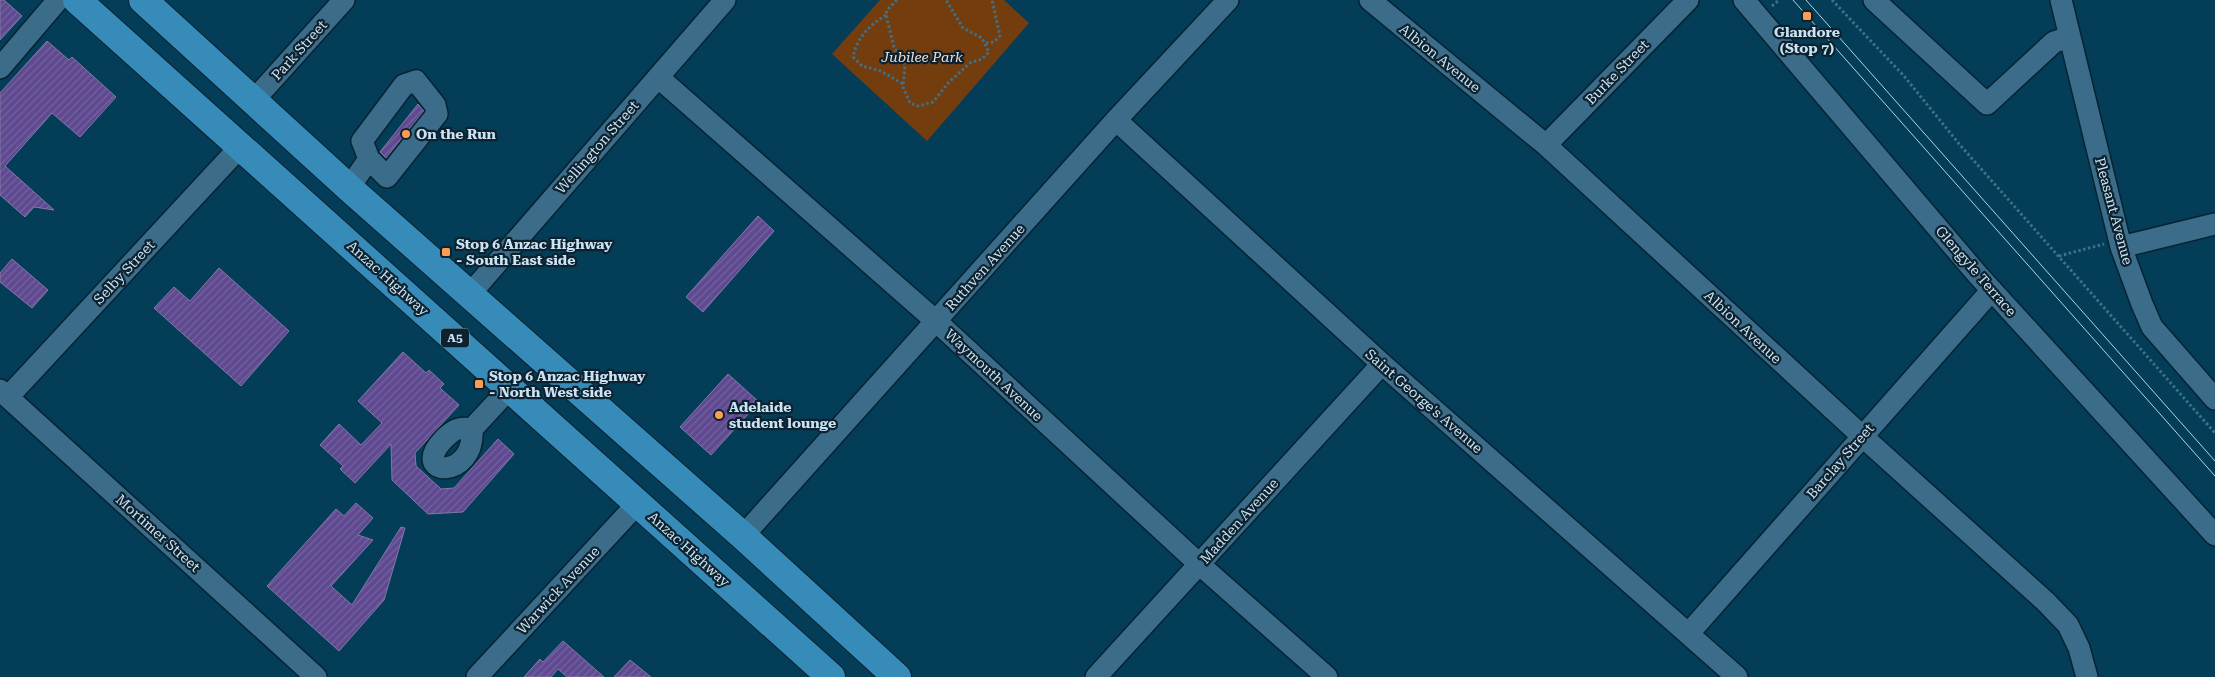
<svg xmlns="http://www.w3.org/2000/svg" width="2215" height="677" viewBox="0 0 2215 677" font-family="'Roboto Serif',serif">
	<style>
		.green { fill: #743d0e }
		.building { fill: url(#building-hatch); stroke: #8478a7 }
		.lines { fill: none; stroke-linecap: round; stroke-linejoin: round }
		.minor-casing { stroke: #072331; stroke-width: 24 }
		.highway-casing { stroke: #072331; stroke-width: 30 }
		.path { stroke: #407088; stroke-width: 3; stroke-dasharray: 2.5 2.5; stroke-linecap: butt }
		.minor { stroke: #3b6d8a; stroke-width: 21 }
		.highway { stroke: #378bb9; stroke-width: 28 }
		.tram { stroke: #b5d2e4; stroke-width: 1 }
		.poi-dot { fill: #fc9d54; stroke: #0d222e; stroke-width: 2 }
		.labels { text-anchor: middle; stroke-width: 4.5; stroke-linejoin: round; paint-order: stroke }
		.shield { fill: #0d222e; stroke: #91aab9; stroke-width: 1 }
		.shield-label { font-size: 12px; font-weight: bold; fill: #cae4f5 }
		.poi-label { font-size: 14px; font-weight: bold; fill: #cae4f5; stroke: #0d222e; text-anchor: start }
		.street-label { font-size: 14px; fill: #cae4f5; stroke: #0d222e }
		.park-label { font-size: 14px; font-style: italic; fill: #f4e0d2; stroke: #0d222e }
	</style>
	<defs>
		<pattern id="building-hatch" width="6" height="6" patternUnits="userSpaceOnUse" patternTransform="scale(1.25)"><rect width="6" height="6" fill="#5f4990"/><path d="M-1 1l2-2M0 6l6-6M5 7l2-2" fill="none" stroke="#7563a0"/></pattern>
	</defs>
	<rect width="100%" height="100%" fill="#043d58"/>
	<path class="green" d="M880 0H1004L1029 23 927 141 832 54Z"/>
	<path class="building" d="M0 0H4L22 16 0 40Z
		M47 41 69 60 72 57 116 97 80 137 52 113 5 166 54 210 34 207 25 217 0 195V93Z
		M418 104 424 111 386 158 380 152Z
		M758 216 774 231 703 312 686 297Z
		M12 259 48 290 32 308 0 282V273Z
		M219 268 289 331 241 386 154 308 174 287 190 301Z
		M403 352 426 373 429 370 444 384 440 388 459 405 415 453 416 466 441 489 454 488 498 439 514 454 463 512 428 514 392 480 391 444 355 483 340 469 343 466 320 445 339 424 361 445 382 423 358 401Z
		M728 374 759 402 711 455 680 427Z
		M356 503 373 518 358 535 373 540 331 586 352 605 401 527 405 528 384 600 339 651 267 586 336 509 344 516Z
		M563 641 604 677H567L558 669 551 677H524L540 659 543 662Z
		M630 660 651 677H614Z"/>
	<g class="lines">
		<defs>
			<path id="minor" d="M1370 0 1546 145 1862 436 2046 602 2068 625 2079 648 2087 677
				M1744 0 1977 274 2215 535
				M1874 0 1987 104 2054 42 2070 37
				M2061 0 2121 247 2142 304 2152 327 2215 399
				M0 68 58 0
				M658 77 937 322 1199 564 1327 677
				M254 100 344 0
				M1116 120 1382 364 1737 677
				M1546 145 1688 0
				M349 188 369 159 362 141 404 85 416 81 435 105 437 114 387 177 369 159
				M2121 247 2215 224
				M470 294 725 0
				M0 390 316 677
				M8 397 240 147
				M472 429C476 481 407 477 444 439 454 429 459 427 472 429L511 387
				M743 536 1116 120 1228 0
				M1689 633 1992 290
				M477 677 638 503
				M1096 677 1382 364"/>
			<path id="highway" d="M77 0 831 677
				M143 0 349 188 743 536 897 677"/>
		</defs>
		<use href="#minor" class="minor-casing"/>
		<use href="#highway" class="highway-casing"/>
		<path class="path" d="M897 0 887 10 886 15 894 47 905 65 903 87 910 103 918 106 933 102 949 82 970 63 982 59 989 52 982 38 963 28 946 0
			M1832 0 1904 76 1960 145 2215 433
			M1772 6 1779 0
			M886 15C870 25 857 37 853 57L862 66 881 71 903 84
			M986 43 994 42 1000 36 992 0
			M2059 256 2104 244"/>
		<use href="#minor" class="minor"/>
		<use href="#highway" class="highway"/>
		<path class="tram" d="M1793 0 2215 476
			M1806 0 2215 461"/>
	</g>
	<g class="poi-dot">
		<rect x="1802" y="11" width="10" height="10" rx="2.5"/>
		<circle cx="406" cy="134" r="5"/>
		<rect x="441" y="247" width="10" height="10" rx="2.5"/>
		<rect x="474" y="379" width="10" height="10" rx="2.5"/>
		<circle cx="719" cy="415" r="5"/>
	</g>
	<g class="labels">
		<rect class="shield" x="441" y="328.5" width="28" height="19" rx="4"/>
		<g class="shield-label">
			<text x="455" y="342">A5</text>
		</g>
		<g class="poi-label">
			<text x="1807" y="37" text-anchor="middle">Glandore<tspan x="1807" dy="16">(Stop 7)</tspan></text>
			<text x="416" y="139">On the Run</text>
			<text x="456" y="249">Stop 6 Anzac Highway<tspan x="456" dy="16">- South East side</tspan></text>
			<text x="489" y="381">Stop 6 Anzac Highway<tspan x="489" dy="16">- North West side</tspan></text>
			<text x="729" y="412">Adelaide<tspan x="729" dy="16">student lounge</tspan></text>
		</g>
		<g class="street-label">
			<text transform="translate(299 50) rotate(-48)" y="5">Park Street</text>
			<text transform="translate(1440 58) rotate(39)" y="5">Albion Avenue</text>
			<text transform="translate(1617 72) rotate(-46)" y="5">Burke Street</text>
			<text transform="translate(597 147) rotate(-49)" y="5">Wellington Street</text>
			<text transform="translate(2114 211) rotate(75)" y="5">Pleasant Avenue</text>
			<text transform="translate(985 267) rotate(-48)" y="5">Ruthven Avenue</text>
			<text transform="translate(1976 271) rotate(49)" y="5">Glengyle Terrace</text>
			<text transform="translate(124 272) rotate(-47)" y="5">Selby Street</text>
			<text transform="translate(388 278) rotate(42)" y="5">Anzac Highway</text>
			<text transform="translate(1743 327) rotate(43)" y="5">Albion Avenue</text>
			<text transform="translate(994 375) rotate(43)" y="5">Waymouth Avenue</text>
			<text transform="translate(1424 401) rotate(41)" y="5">Saint George's Avenue</text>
			<text transform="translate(1840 461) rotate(-49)" y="5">Barclay Street</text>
			<text transform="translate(1239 521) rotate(-48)" y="5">Madden Avenue</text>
			<text transform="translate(158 533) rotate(42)" y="5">Mortimer Street</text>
			<text transform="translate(689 549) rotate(42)" y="5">Anzac Highway</text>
			<text transform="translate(558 590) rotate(-47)" y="5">Warwick Avenue</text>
		</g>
		<g class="park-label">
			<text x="922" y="62">Jubilee Park</text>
		</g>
	</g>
</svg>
